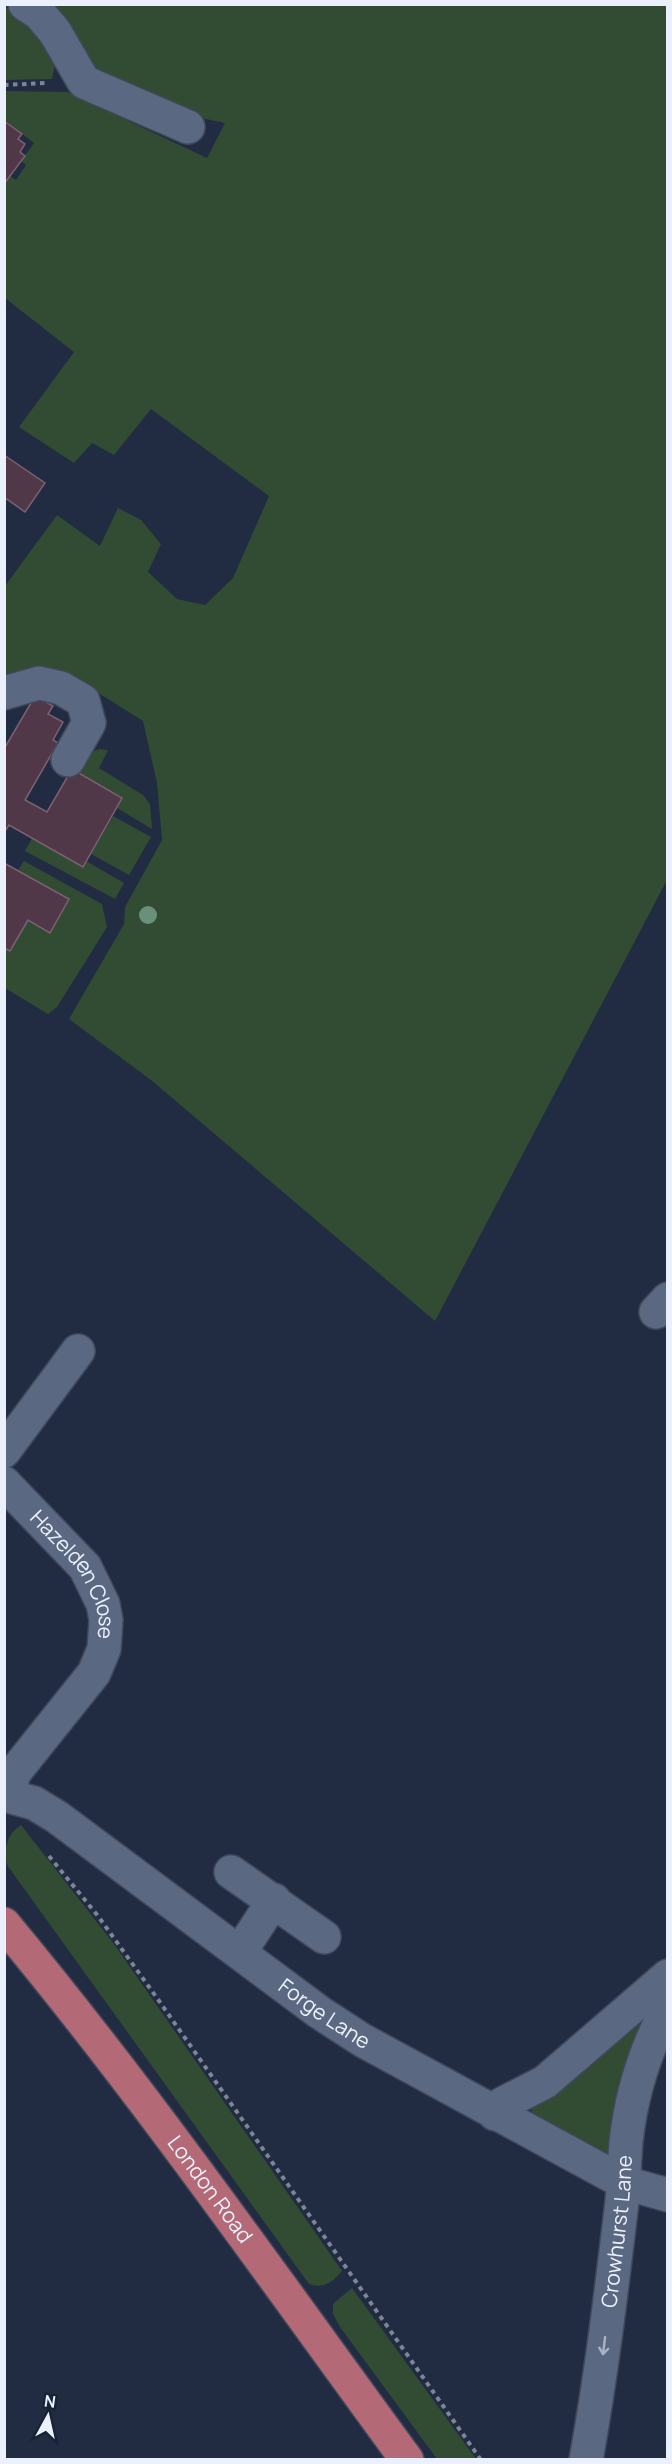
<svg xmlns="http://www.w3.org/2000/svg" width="672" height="2464" viewBox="0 0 672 2464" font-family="Manrope,sans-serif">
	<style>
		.green { fill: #324c34 }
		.building { fill: #503848; stroke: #7c6173; stroke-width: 1.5 }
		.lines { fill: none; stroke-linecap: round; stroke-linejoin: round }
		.minor-casing { stroke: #40485a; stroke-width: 36 }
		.major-casing { stroke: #40485a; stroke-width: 36 }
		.path { stroke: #7d8596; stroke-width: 4; stroke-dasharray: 4.5 4.5; stroke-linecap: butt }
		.minor { stroke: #5b6881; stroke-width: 33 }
		.major { stroke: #b46a76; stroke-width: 33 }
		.tree { fill: #6a907b }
		.oneway { stroke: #aab3c5 }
		.labels { text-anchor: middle; stroke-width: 5; stroke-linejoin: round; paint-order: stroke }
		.street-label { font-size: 21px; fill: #ebf1fc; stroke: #172237 }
	</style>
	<rect width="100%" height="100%" fill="#212b41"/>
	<path class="green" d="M54 5H667V880L435 1321 151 1080 69 1019 124 924 125 907 162 840 157 783 143 721 65 672 19 678 5 674V586L57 515 100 546 118 508 141 520 161 544 148 572 177 599 205 605 233 578 269 496 151 409 114 455 92 443 74 463 19 427 74 352 5 298V184L10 176 16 180 26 165 21 161 34 143 5 121V91L67 92 207 158 225 123 201 118 85 64Z
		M5 7 36 22 56 60 52 79 5 80Z
		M100 749 108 750 99 768 143 795 150 804 152 829 117 808 122 797 72 769 93 751Z
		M113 816 151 837 129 875 91 854Z
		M32 838 83 867 86 861 124 883 115 899 25 851Z
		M24 861 102 904 107 927 57 1007 48 1014 5 988V948L10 951 28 920 50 932 69 899 18 870Z
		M21 1825 114 1944 342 2271C332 2282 325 2289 309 2284L7 1865C4 1849 6 1835 21 1825Z
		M646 2012 614 2154 595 2153 532 2114 531 2106Z
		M352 2288 476 2459H437L340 2327 333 2314V2304Z"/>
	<path class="building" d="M4 121 22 134 18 139 25 144 20 152 25 156 4 184Z
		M4 455 45 483 25 512 4 497Z
		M35 696 53 706 48 714 63 722 53 740 58 743 25 800 47 812 72 769 122 798 83 867 9 825 4 833V749Z
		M4 863 69 899 50 933 28 920 10 951 4 948Z"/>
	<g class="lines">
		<defs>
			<g id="minor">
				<path d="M25 4 39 13 55 32 84 82 188 127"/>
				<path d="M4 693 39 683 61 688 83 701 89 723 68 760"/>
				<path d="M656 1312 668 1299"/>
				<path d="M4 1451 78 1351"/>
				<path id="s1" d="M4 1483 85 1567 103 1604 106 1620 104 1649 94 1673 14 1773 8 1795"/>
				<path id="s2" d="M4 1795 34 1803 57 1817 319 2012 362 2040 625 2183 668 2195"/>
				<path d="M231 1872 324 1937"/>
				<path d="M240 1952 274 1900"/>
				<path d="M495 2114 502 2104 545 2082 668 1976"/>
				<path id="s3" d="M586 2460C601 2377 611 2294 621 2210 624 2187 624 2165 626 2142 631 2095 646 2048 668 2007"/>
			</g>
			<g id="major">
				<path id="s4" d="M4 1924C147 2096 275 2280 407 2460"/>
			</g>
		</defs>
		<use href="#minor" class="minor-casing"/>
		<use href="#major" class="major-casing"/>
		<path class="path" d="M4 85 46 83
			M49 1856 98 1916 157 1998 481 2460"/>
		<use href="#minor" class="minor"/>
		<use href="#major" class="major"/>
	</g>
	<circle class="tree" cx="148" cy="915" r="9"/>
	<defs><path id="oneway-shaft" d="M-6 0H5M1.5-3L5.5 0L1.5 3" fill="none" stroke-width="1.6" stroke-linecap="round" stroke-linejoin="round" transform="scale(1.5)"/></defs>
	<use class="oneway" href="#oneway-shaft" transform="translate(604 2346) rotate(97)"/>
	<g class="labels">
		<g class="street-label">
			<text dy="7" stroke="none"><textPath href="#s1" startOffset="118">Hazelden Close</textPath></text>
			<text dy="7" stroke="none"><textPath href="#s2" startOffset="390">Forge Lane</textPath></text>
			<text dy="7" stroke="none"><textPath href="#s4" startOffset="336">London Road</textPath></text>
			<text dy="7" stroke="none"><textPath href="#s3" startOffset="231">Crowhurst Lane</textPath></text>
		</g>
	</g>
	<rect width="672" height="2464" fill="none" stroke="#ebf1fc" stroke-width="12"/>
	<g transform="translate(48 2416) rotate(8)" stroke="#172237" stroke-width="4.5" paint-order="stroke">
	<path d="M0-4.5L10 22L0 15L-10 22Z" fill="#ebf1fc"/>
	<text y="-9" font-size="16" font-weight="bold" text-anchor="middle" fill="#ebf1fc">N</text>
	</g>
</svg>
